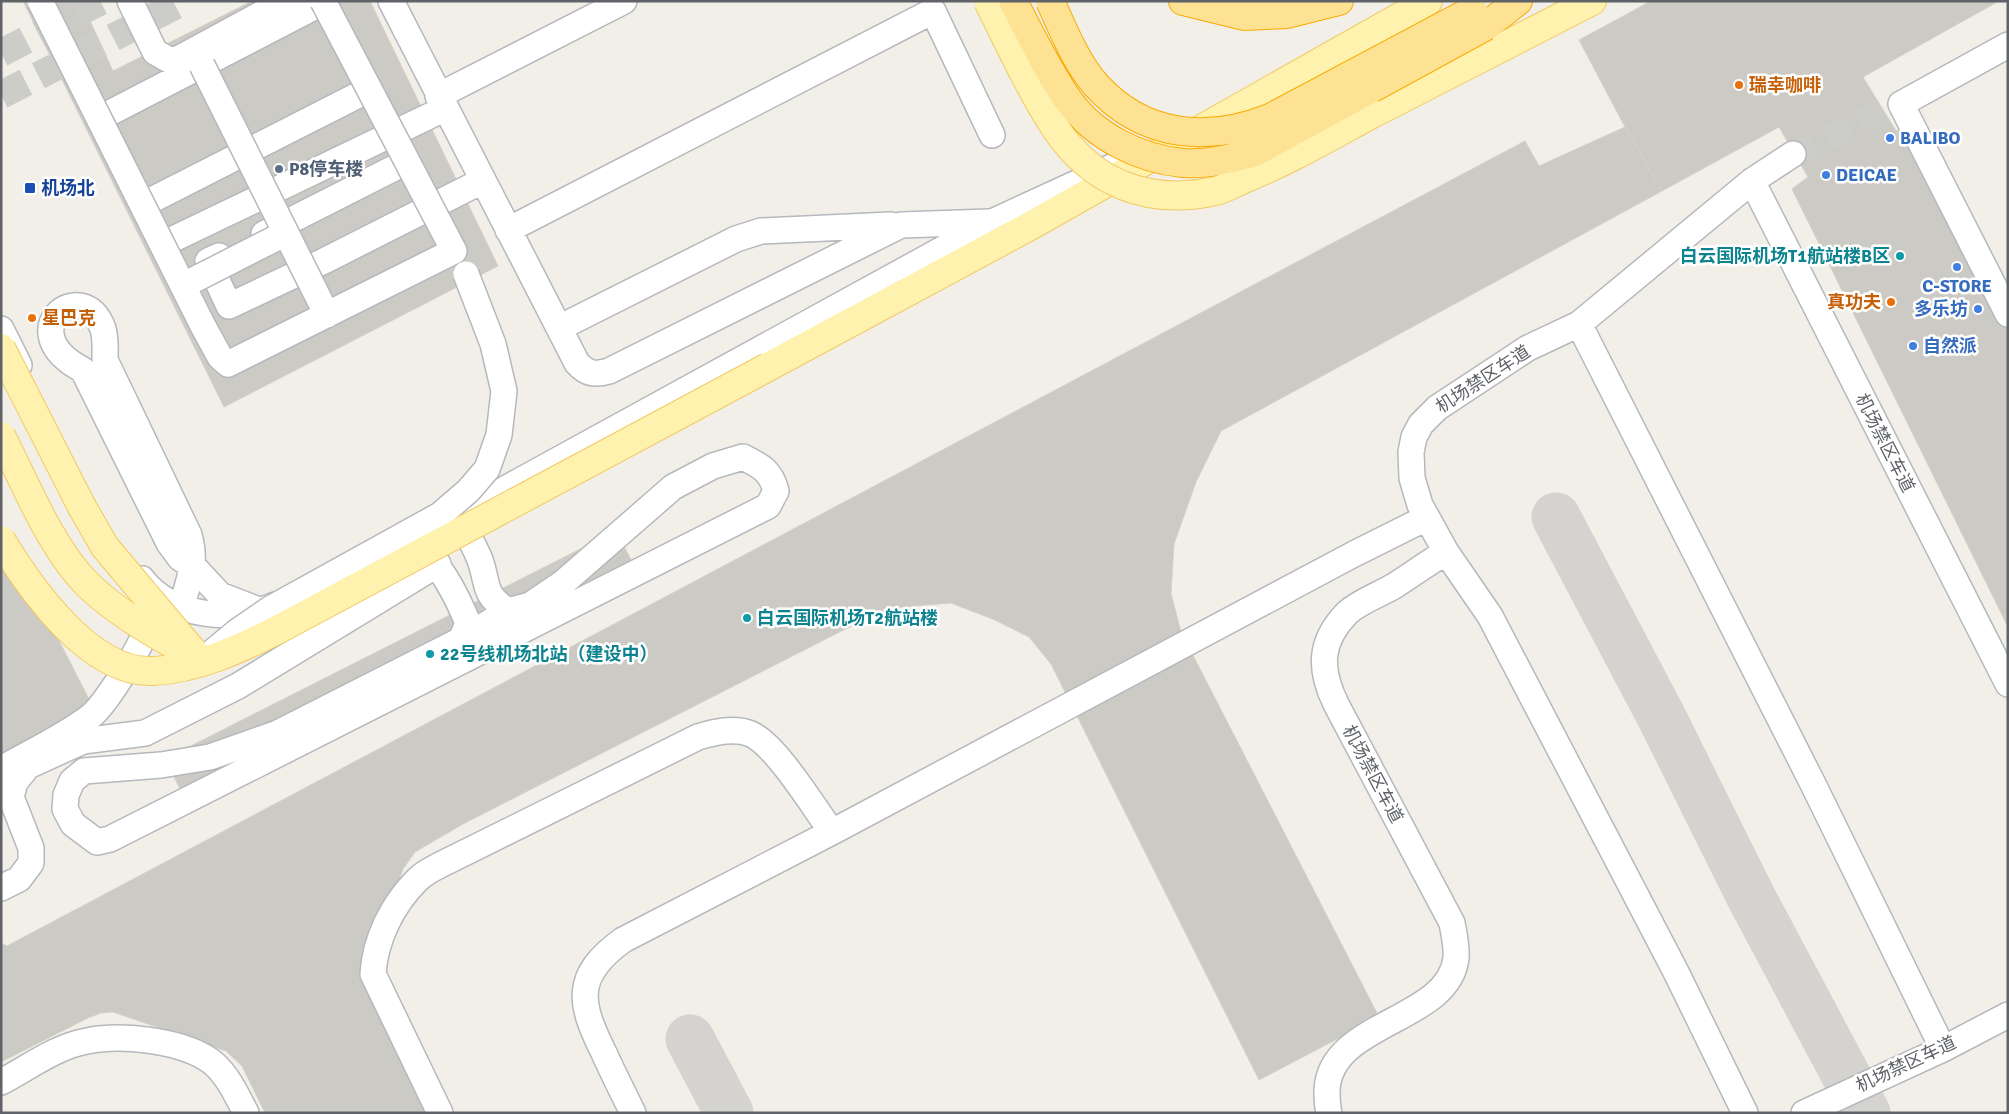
<svg xmlns="http://www.w3.org/2000/svg" width="2009" height="1114" viewBox="0 0 2009 1114" font-family="Signika,'Noto Sans SC',sans-serif">
	<style>
		.lines { fill: none; stroke-linecap: round; stroke-linejoin: round }
		.taxiway { stroke: #d4d3d0; stroke-width: 49 }
		.building { fill: #cccac5; stroke: #d6d1c6 }
		.minor-tunnel { stroke: #ccccc8; stroke-width: 25; stroke-dasharray: 25 12; stroke-linecap: butt }
		.highway-tunnel { stroke: #ccccc8; stroke-width: 28; stroke-dasharray: 28 14; stroke-linecap: butt }
		.minor-casing { stroke: #b5b8bc; stroke-width: 28 }
		.major-casing { stroke: #f2c960; stroke-width: 30 }
		.highway-casing { stroke: #f9ab00; stroke-width: 30 }
		.minor { stroke: #fff; stroke-width: 25 }
		.major { stroke: #fff2af; stroke-width: 28 }
		.highway { stroke: #fde293; stroke-width: 28 }
		.minor-bridge-casing { stroke: #b5b8bc; stroke-width: 28; stroke-linecap: butt }
		.major-bridge-casing { stroke: #f2c960; stroke-width: 30; stroke-linecap: butt }
		.highway-bridge-casing { stroke: #f9ab00; stroke-width: 30; stroke-linecap: butt }
		.minor-bridge { stroke: #fff; stroke-width: 25 }
		.major-bridge { stroke: #fff2af; stroke-width: 28 }
		.highway-bridge { stroke: #fde293; stroke-width: 28 }
		.food-dot { fill: #e8710a; stroke: #fff; stroke-width: 2 }
		.shop-dot { fill: #3f7fe0; stroke: #fff; stroke-width: 2 }
		.service-dot { fill: #5c6f8a; stroke: #fff; stroke-width: 2 }
		.transit-dot { fill: #1a4fb4; stroke: #fff; stroke-width: 2 }
		.culture-dot { fill: #0f9aa8; stroke: #fff; stroke-width: 2 }
		.labels { text-anchor: middle; stroke-width: 5; stroke-linejoin: round; paint-order: stroke }
		.food-label { font-size: 18px; font-weight: bold; fill: #c56008; stroke: #fff; text-anchor: start }
		.shop-label { font-size: 18px; font-weight: bold; fill: #366cbe; stroke: #fff; text-anchor: start }
		.service-label { font-size: 18px; font-weight: bold; fill: #4e5e75; stroke: #fff; text-anchor: start }
		.transit-label { font-size: 18px; font-weight: bold; fill: #164399; stroke: #fff; text-anchor: start }
		.culture-label { font-size: 18px; font-weight: bold; fill: #0d838f; stroke: #fff; text-anchor: start }
		.street-label { font-size: 18px; fill: #5f6368; stroke: #fff }
	</style>
	<rect width="100%" height="100%" fill="#f1efe8"/>
	<g class="lines">
		<path class="taxiway" d="M1556 517 1662 718 1751 897 1866 1113
			M690 1039 729 1113"/>
	</g>
	<path class="building" d="M23 1H81L113 71 252 1H370L498 266 224 407Z
		M1651 1H1999L1863 77 1896 131 1910 125 2008 320V627L1792 189 1808 177 1779 127 1662 191 1625 127 1579 40Z
		M1625 127 1662 191 1221 431 1196 482 1174 544 1171 594 1181 632 1379 1017 1259 1080 1051 664 1029 637 995 620 951 603 902 607 871 616 463 824 415 852 403 869 369 960 432 1113H265L242 1066 226 1051 113 1012 101 1013 88 1018 1 1062V943L7 946 1525 141 1539 166Z
		M1 527 94 709 1 755Z
		M616 531 640 577 188 805 165 759Z"/>
	<g class="lines">
		<path class="minor-tunnel" d="M1793 154 1883 109"/>
		<path class="highway-tunnel" d="M1 53 101 1
			M1 95 184 1"/>
		<defs>
			<path id="minor" d="M130 1 155 52 171 61 178 59 285 1
				M391 1 577 363C587 374 595 375 609 371L901 225 989 222
				M2008 45 1901 104 2008 314
				M438 96 624 1
				M100 118 324 2
				M1752 181 1793 154
				M144 204 368 90
				M508 230 933 11 992 135
				M264 234 406 162
				M163 244 444 109
				M219 256 208 261 229 306 324 261 482 181
				M1579 324 1812 782 1943 1049
				M559 328 736 239 761 231 891 225
				M1 329 19 365
				M443 523 992 222 1116 165
				M415 538C440 566 454 589 468 623L461 640 278 733 210 757 161 765 84 771 72 781 66 795 65 809 73 824 97 842 110 839 768 506 776 491C771 471 761 466 743 457L713 466 673 487 564 582 530 605 508 611C482 594 489 585 480 560 474 544 464 529 457 515
				M1446 552 1490 616 1676 972 1745 1113
				M142 579C171 617 233 623 275 605
				M181 608C189 580 197 564 189 535L105 360C105 350 106 339 103 329 83 273 9 331 83 370L169 543 180 558 193 566 220 595 256 609
				M461 640 508 611
				M1 769C29 753 67 735 91 716 107 703 153 630 152 610
				M1 888 19 879 31 863V848L11 797 15 782 28 766 83 741 145 733 238 686 438 564
				M1 1082C28 1068 57 1046 87 1041 121 1034 176 1040 206 1058 225 1069 236 1094 246 1113
				M440 1113 373 974C375 940 392 905 417 880 423 874 432 869 440 865L698 737C714 732 734 727 751 734 777 746 814 808 832 832
				M633 1113C623 1093 613 1073 604 1053 579 1003 573 976 623 940L832 832 1354 554 1426 518
				M1329 1113C1327 1106 1327 1097 1327 1090 1330 1021 1449 1022 1456 958 1457 947 1454 934 1452 923L1336 704C1319 669 1319 642 1347 613 1360 601 1379 595 1394 586 1411 575 1428 563 1446 552L1420 505 1412 478 1411 452 1414 437 1421 424 1437 408 1528 348 1579 324 1752 181 2008 684
				M1804 1113 1943 1049 2008 1015"/>
			<path id="major" d="M1372 114 1592 1
				M768 367 1030 226 1428 1"/>
			<path id="highway" d="M1183 1 1244 16 1287 14 1339 1
				M1486 26 1518 1"/>
		</defs>
		<use href="#minor" class="minor-casing"/>
		<use href="#major" class="major-casing"/>
		<use href="#highway" class="highway-casing"/>
		<use href="#minor" class="minor"/>
		<use href="#major" class="major"/>
		<use href="#highway" class="highway"/>
		<defs>
			<path id="minor-bridge" d="M40 1 203 326 220 357 228 364 454 251 323 1
				M202 65 327 315
				M184 285 286 233
				M203 660 238 631 270 609 440 515 468 491 487 469 499 435 504 391 493 344 466 274"/>
			<path id="major-bridge" d="M988 1C1009 43 1029 87 1054 126 1091 183 1148 206 1215 191 1225 189 1236 182 1246 178 1290 160 1331 136 1372 114
				M1 348 82 507 105 547 201 661
				M1 436C26 484 50 547 88 585 116 612 150 631 183 650
				M1 540C30 588 90 674 153 671 197 669 240 649 279 629L768 367"/>
			<path id="highway-bridge" d="M1013 1C1031 35 1047 70 1069 101 1095 137 1140 159 1183 163 1207 165 1232 158 1255 152L1486 26
				M1050 1C1063 29 1075 61 1096 85 1143 137 1207 143 1270 118L1473 10"/>
		</defs>
		<use href="#minor-bridge" class="minor-bridge-casing"/>
		<use href="#major-bridge" class="major-bridge-casing"/>
		<use href="#highway-bridge" class="highway-bridge-casing"/>
		<use href="#minor-bridge" class="minor-bridge"/>
		<use href="#major-bridge" class="major-bridge"/>
		<use href="#highway-bridge" class="highway-bridge"/>
	</g>
	<g class="food-dot">
		<circle cx="1739" cy="85" r="5"/>
		<circle cx="1891" cy="302" r="5"/>
		<circle cx="32" cy="318" r="5"/>
	</g>
	<g class="shop-dot">
		<circle cx="1890" cy="138" r="5"/>
		<circle cx="1826" cy="175" r="5"/>
		<circle cx="1957" cy="267" r="5"/>
		<circle cx="1978" cy="309" r="5"/>
		<circle cx="1913" cy="346" r="5"/>
	</g>
	<circle class="service-dot" cx="279" cy="169" r="5"/>
	<rect class="transit-dot" x="24" y="182" width="12" height="12" rx="2.5"/>
	<g class="culture-dot">
		<circle cx="1900" cy="256" r="5"/>
		<circle cx="747" cy="618" r="5"/>
		<circle cx="430" cy="654" r="5"/>
	</g>
	<g class="labels">
		<g class="food-label">
			<text x="1749" y="91">瑞幸咖啡</text>
			<text x="1881" y="308" text-anchor="end">真功夫</text>
			<text x="42" y="324">星巴克</text>
		</g>
		<g class="shop-label">
			<text x="1900" y="144">BALIBO</text>
			<text x="1836" y="181">DEICAE</text>
			<text x="1957" y="292" text-anchor="middle">C-STORE</text>
			<text x="1968" y="315" text-anchor="end">多乐坊</text>
			<text x="1923" y="352">自然派</text>
		</g>
		<g class="service-label">
			<text x="289" y="175">P8停车楼</text>
		</g>
		<g class="transit-label">
			<text x="41" y="194">机场北</text>
		</g>
		<g class="culture-label">
			<text x="1890" y="262" text-anchor="end">白云国际机场T1航站楼B区</text>
			<text x="757" y="624">白云国际机场T2航站楼</text>
			<text x="440" y="660">22号线机场北站（建设中）</text>
		</g>
		<g class="street-label">
			<text transform="translate(1483 379) rotate(-33)" y="6">机场禁区车道</text>
			<text transform="translate(1885 443) rotate(63)" y="6">机场禁区车道</text>
			<text transform="translate(1373 774) rotate(62)" y="6">机场禁区车道</text>
			<text transform="translate(1906 1064) rotate(-25)" y="6">机场禁区车道</text>
		</g>
	</g>
	<rect width="2009" height="1114" fill="none" stroke="#5f6368" stroke-width="5"/>
</svg>
